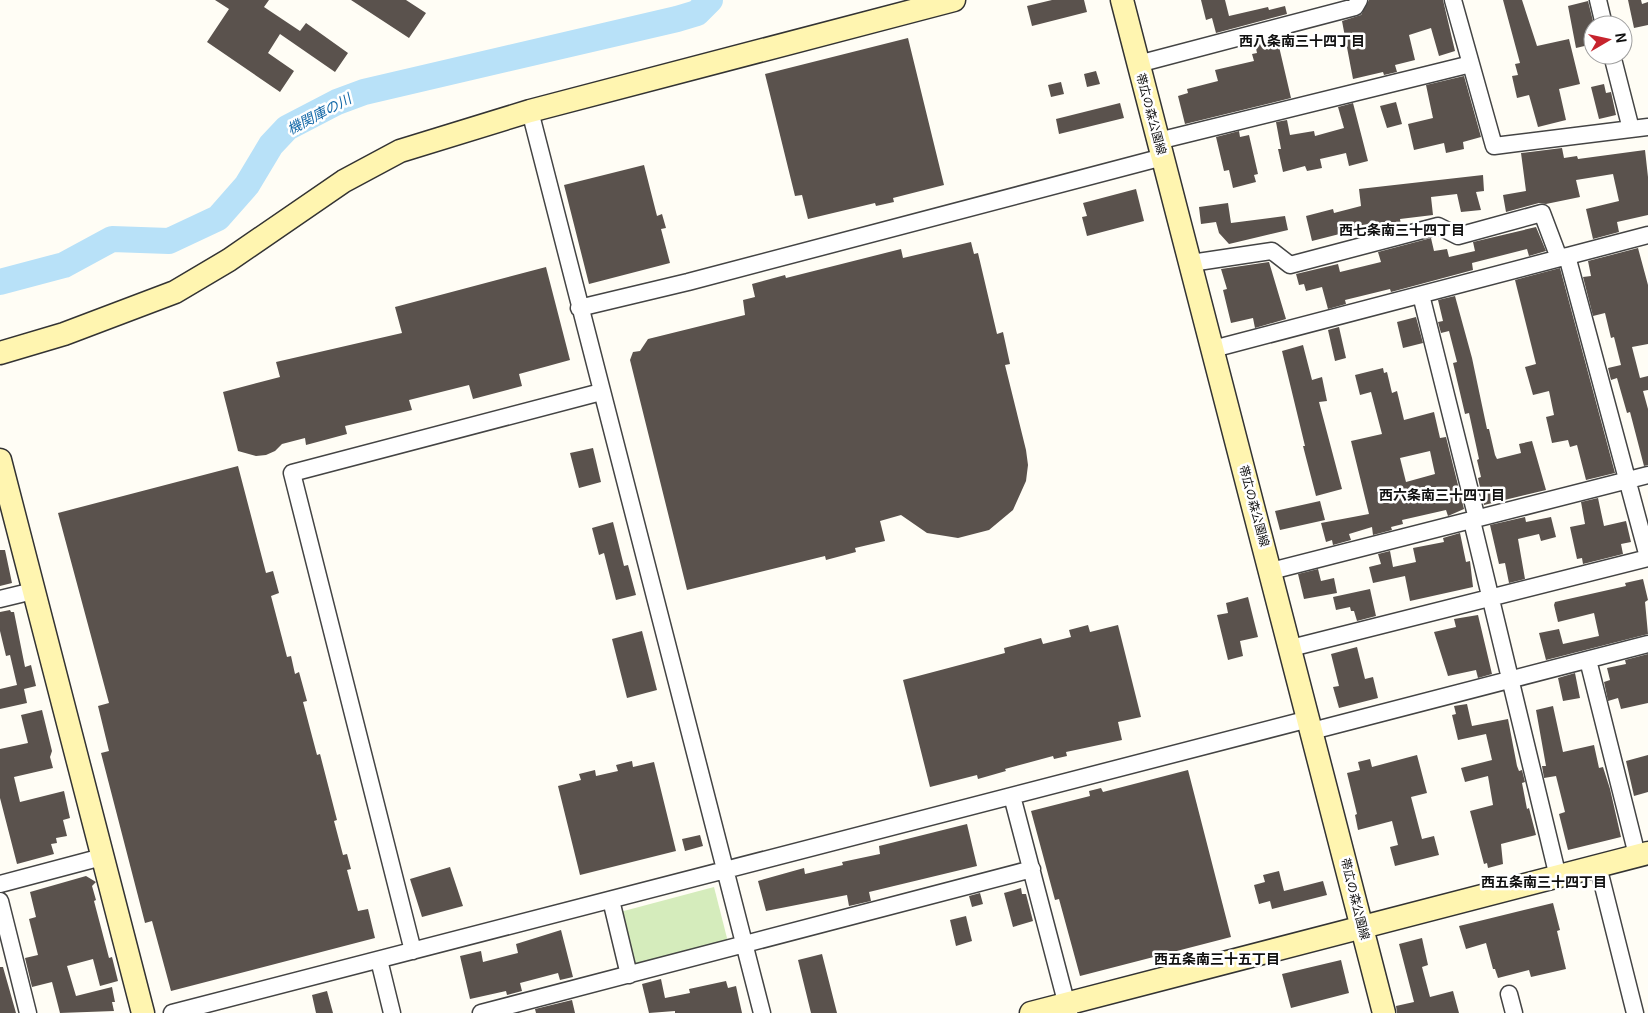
<svg xmlns="http://www.w3.org/2000/svg" width="1648" height="1013" viewBox="0 0 1648 1013" font-family="Georgia,'Noto Sans JP',serif">
	<style>
		.green { fill: #d5ecbc }
		.lines { fill: none; stroke-linecap: round; stroke-linejoin: round }
		.river { stroke: #b8e1f8; stroke-width: 26 }
		.building { fill: #5a524d; fill-rule: evenodd }
		.street-casing { stroke: #444; stroke-width: 19 }
		.secondary-casing { stroke: #333; stroke-width: 25 }
		.street { stroke: #fff; stroke-width: 16 }
		.secondary { stroke: #fff5b0; stroke-width: 22 }
		.labels { text-anchor: middle; stroke-width: 5; stroke-linejoin: round; paint-order: stroke }
		.street-label { font-size: 12px; fill: #111; stroke: #fff }
		.neighbourhood-label { font-size: 14px; font-weight: bold; fill: #111; stroke: #fff }
		.water-label { font-size: 14px; font-style: italic; fill: #1469a8; stroke: #fff }
	</style>
	<rect width="100%" height="100%" fill="#fffdf5"/>
	<path class="green" d="M714 887 728 942 634 966 620 912Z"/>
	<g class="lines">
		<path class="river" d="M0 282 64 265 112 239 169 241 218 218 247 185 271 145 287 128 337 102 364 92 677 19 697 13 710 0"/>
	</g>
	<path class="building" d="M215 0H269L264 7 300 31 306 23 348 53 335 72 280 34 268 53 294 71 280 92 207 42 229 9Z
		M351 0H406L426 13 409 38Z
		M1052 0H1084L1087 12 1032 26 1027 6Z
		M1201 0H1225L1229 16 1268 7 1269 10 1285 6 1287 14 1216 33 1212 18 1206 20Z
		M1369 0H1443L1455 51 1439 56 1431 28 1409 35 1415 60 1395 65 1397 72 1384 75 1383 72 1353 79 1342 21 1361 15Z
		M1503 0H1522L1537 46 1569 39 1580 84 1559 89 1566 120 1538 127 1529 95 1517 98 1512 76 1518 75 1515 64 1520 63Z
		M1628 0H1641L1642 4 1648 2V25L1634 28Z
		M1588 1 1594 25 1593 44 1576 48 1568 6Z
		M908 38 944 185 893 198 894 202 876 206 875 203 808 219 802 195 795 196 765 74Z
		M1277 38 1291 98 1185 124 1178 96 1188 93 1187 89 1218 81 1215 70 1254 61 1252 54 1257 53 1255 44Z
		M1096 71 1100 84 1087 87 1084 74Z
		M1464 76 1481 137 1463 142 1464 149 1446 153 1444 143 1414 150 1408 124 1433 118 1426 85Z
		M1061 82 1064 94 1051 97 1048 85Z
		M1604 84 1606 93 1611 92 1616 115 1599 119 1591 87Z
		M1396 102 1402 124 1387 128 1380 106Z
		M1120 103 1124 118 1059 134 1056 119Z
		M1353 103 1368 161 1349 166 1346 153 1320 159 1322 168 1307 171 1305 166 1283 172 1278 149H1281L1276 122 1287 120 1290 135 1314 131 1315 136 1344 128 1338 107Z
		M1239 131 1240 137 1249 135 1258 174 1254 175 1256 182 1233 188 1229 170 1224 171 1216 137Z
		M1562 148 1564 158 1577 156 1578 159 1645 150 1648 177V215L1617 222 1619 232 1593 239 1586 209 1619 201 1613 174 1576 180 1580 197 1546 204 1539 203 1506 212 1503 195 1526 191 1521 153Z
		M644 165 657 216 662 214 666 228 661 229 670 263 589 284 564 185Z
		M1483 175 1484 191 1476 192 1481 210 1461 212 1457 194 1431 197 1433 215 1400 219 1401 225 1369 234 1367 227 1312 241 1306 216 1333 209 1334 213 1361 206 1359 189Z
		M1136 189 1144 221 1087 236 1082 217 1087 216 1083 203Z
		M1228 203 1231 223 1285 216 1288 230 1229 244 1219 233 1216 222 1201 224 1199 207Z
		M1536 227 1546 251 1529 256 1527 249 1472 263 1473 270 1391 292 1390 289 1345 300 1346 304 1328 309 1322 287 1306 291 1304 284 1299 285 1296 274 1338 264 1340 272 1381 262 1378 252 1431 238 1434 251 1447 249 1449 257 1475 251 1473 242Z
		M971 242 974 254 978 253 997 334 1003 332 1010 364 1005 365 1026 450 1028 465 1026 481 1013 510 989 530 958 538 927 533 901 515 880 521 885 541 855 548 856 552 826 560 825 556 687 590 630 360 633 352 640 351 648 339 745 315 743 300 755 297 752 284 785 275 786 278 901 249 903 258Z
		M1638 248 1648 285V344L1632 347 1640 378 1648 376V390L1643 391 1648 409V465L1644 466 1630 412 1627 413 1617 378 1611 380 1608 368 1621 365 1614 337 1611 338 1605 313 1593 316 1583 277 1591 276 1588 261Z
		M1269 262 1286 319 1255 328 1253 318 1231 323 1223 290 1227 289 1221 269Z
		M546 267 570 360 519 374 522 386 473 399 469 385 409 400 412 410 345 426 347 434 306 445 305 438 282 444 275 451 266 455 256 456 238 451 223 392 280 377 276 362 402 333 395 307Z
		M1560 268 1615 473 1586 480 1577 445 1570 447 1568 440 1552 443 1546 417 1554 415 1549 391 1533 395 1525 367 1536 364 1515 280Z
		M1455 296 1472 358 1487 429H1489L1495 455 1497 459 1521 453 1519 444 1532 441 1546 490 1484 505 1478 478 1481 477 1477 460 1479 459 1469 413 1465 414 1453 363 1457 362 1449 331 1441 333 1438 322 1443 321 1438 300Z
		M1416 317 1423 343 1403 348 1397 322Z
		M1339 327 1346 358 1335 361 1328 330Z
		M1303 345 1312 380 1322 377 1327 401 1319 402 1342 489 1316 496 1303 446H1305L1282 351Z
		M1383 368 1384 373 1387 372 1392 393 1397 391 1404 420 1434 412 1440 438 1446 437 1464 509 1448 516 1446 510 1402 520 1403 524 1391 527 1392 530 1373 535 1372 527 1349 534 1351 540 1333 545 1332 540 1326 542 1321 523 1369 514 1351 441 1382 434 1371 392 1360 395 1355 375ZM1430 451 1435 474 1406 482 1400 458Z
		M593 448 601 482 579 488 570 453Z
		M238 466 266 573 273 571 279 593 271 596 287 657 291 656 295 674 299 672 307 701 303 702 317 755 320 754 337 820 334 821 343 855 347 854 351 869 347 870 358 911 368 909 375 938 171 991 152 921 145 923 101 753 109 751 98 706 109 703 58 513Z
		M1598 498 1604 526 1626 521 1631 542 1621 544 1623 554 1583 564 1582 558 1577 559 1570 527 1585 524 1581 502Z
		M1320 501 1325 520 1280 530 1275 511Z
		M1525 517 1526 522 1551 517 1556 537 1541 541 1539 534 1518 539 1525 579 1509 583 1505 563 1499 564 1490 525Z
		M613 522 624 566 628 565 636 595 616 600 604 553 599 555 592 528Z
		M1460 533 1466 562 1470 561 1473 587 1410 601 1405 576 1373 583 1369 567 1381 564 1378 554 1390 551 1393 567 1416 562 1413 548 1444 542 1443 538Z
		M0 550H5L12 583 0 586Z
		M1318 569 1321 581 1334 578 1337 593 1304 599 1298 574Z
		M1643 579 1648 600 1645 602 1648 634 1546 660 1539 633 1559 629 1563 644 1599 636 1594 613 1558 622 1554 605 1555 602 1626 586 1625 583Z
		M1370 589 1376 616 1357 621 1354 611H1351L1350 607 1336 610 1333 597Z
		M1248 597 1258 637 1240 641 1243 656 1228 660 1217 615 1228 613 1226 603Z
		M10 610 11 612H14L25 667 31 665 36 686 24 689 27 703 0 709V689L17 685 10 655 6 656 0 631V612Z
		M1478 615 1492 674 1478 678 1476 670 1448 676 1434 632 1456 627 1454 619Z
		M1088 625 1090 632 1118 625 1141 717 1118 722 1122 740 1066 752 1067 756 1054 759 1053 756 1005 769 1006 771 978 779 977 775 930 787 903 680 1005 653 1004 648 1041 638 1043 644 1071 637 1069 630Z
		M642 631 657 690 627 698 612 639Z
		M1357 647 1365 679 1373 677 1378 698 1339 708 1333 687 1339 686 1331 654Z
		M1648 654V703L1621 709 1618 698 1608 701 1604 682 1610 680 1607 668 1626 664 1625 660Z
		M1575 673 1580 698 1563 701 1558 678Z
		M1467 704 1472 726 1508 719 1517 766 1519 771 1522 770 1525 782 1522 783 1527 809 1529 808 1536 835 1501 844 1503 864 1488 868 1487 863 1484 864 1470 811 1493 805 1488 776 1465 782 1461 768 1492 760 1486 734 1458 740 1452 715 1456 714 1454 706Z
		M1553 706 1563 752 1594 745 1599 768 1603 767 1610 789 1621 837 1568 850 1559 814 1565 812 1556 776 1544 778 1542 766H1546L1536 710Z
		M42 710 52 751 50 757 53 768 14 777 20 802 64 791 70 818 63 820 67 836 56 838 57 843 51 844 54 854 17 864 0 798V749L28 743 21 715Z
		M1417 755 1427 793 1411 797 1422 839 1434 836 1439 855 1395 866 1390 847 1398 845 1392 821 1358 830 1355 815 1357 814 1347 773 1360 770 1358 762 1370 759 1372 767Z
		M1648 755V792L1634 796 1626 761Z
		M632 761 633 767 654 762 676 851 580 875 558 786 581 780 579 774 595 770 596 776 618 771 616 765Z
		M1188 770 1231 937 1080 976 1059 899 1055 900 1031 811 1090 796 1089 791 1101 788 1103 792Z
		M967 824 977 866 869 892 871 901 849 906 847 895 766 911 758 881 804 868 805 874 843 865 842 862 880 854 879 846Z
		M700 835 703 846 685 851 682 839Z
		M450 867 463 906 422 917 410 879Z
		M1279 871 1284 891 1323 881 1327 895 1272 909 1270 901 1259 904 1254 885 1265 882 1263 875Z
		M86 876 96 882 92 886 96 900 94 901 109 958 112 957 118 981 100 986 93 959 67 966 76 996 112 987 115 1002H112L114 1011 60 1013 52 982 32 987 25 958 38 955 29 919 36 917 30 892Z
		M1021 888 1022 894H1026L1033 921 1013 927 1004 893Z
		M980 893 983 904 972 907 969 896Z
		M1553 903 1560 930 1557 931 1566 969 1531 977 1529 970 1498 978 1495 969H1493L1486 943 1466 949 1459 926Z
		M966 916 972 941 956 946 950 920Z
		M561 930 573 977 560 980 558 973 520 983 522 991 507 995 506 991 470 999 460 956 481 951 483 962 518 953 516 944Z
		M1422 938 1428 965 1422 967 1430 997 1453 991 1459 1013H1397L1396 1006 1414 1002 1399 944Z
		M822 954 837 1013H811L798 960Z
		M1341 960 1349 993 1291 1008 1282 974Z
		M0 967H3L16 1013H0Z
		M661 979 665 998 690 993 689 989 726 981 728 988 736 986 742 1013H675V1011L649 1013 642 984Z
		M327 991 333 1013H316L312 995Z
		M572 1000 575 1013H536L535 1009Z"/>
	<g class="lines">
		<defs>
			<path id="street" d="M1453 0 1494 146 1648 127
				M1598 0 1604 25
				M1612 55 1631 129
				M1138 64 1355 7 1359 0
				M530 111 762 1013
				M1158 141 1471 64
				M1567 256 1648 557
				M1191 263 1272 251 1290 265 1438 226 1458 236 1542 213 1559 258
				M1421 295 1477 519
				M579 308 688 282 1163 157
				M1213 349 1648 235
				M1472 521 1558 877
				M1271 571 1648 475
				M0 599 33 591
				M1291 648 1648 558
				M1588 660 1637 855
				M1312 731 1648 644
				M1012 796 1069 1013
				M1598 866 1635 1013
				M0 884 102 857
				M611 900 629 975
				M0 901 28 1013
				M413 951 292 473 601 392
				M379 960 392 1013
				M1509 994 1514 1013
				M172 1013 1309 719
				M481 1013 1032 869"/>
			<path id="secondary" d="M1122 0 1384 1013
				M0 353 64 334 175 292 229 260 344 181 400 151 530 111 954 0
				M0 460 143 1013
				M1031 1013 1648 853"/>
		</defs>
		<use href="#street" class="street-casing"/>
		<use href="#secondary" class="secondary-casing"/>
		<use href="#street" class="street"/>
		<use href="#secondary" class="secondary"/>
	</g>
	<g class="labels">
		<g class="street-label">
			<text transform="translate(1151 114) rotate(75)" y="4">帯広の森公園線</text>
			<text transform="translate(1254 506) rotate(75)" y="4">帯広の森公園線</text>
			<text transform="translate(1355 899) rotate(76)" y="4">帯広の森公園線</text>
		</g>
		<g class="neighbourhood-label">
			<text x="1302" y="46">西八条南三十四丁目</text>
			<text x="1402" y="235">西七条南三十四丁目</text>
			<text x="1442" y="500">西六条南三十四丁目</text>
			<text x="1544" y="887">西五条南三十四丁目</text>
			<text x="1217" y="964">西五条南三十五丁目</text>
		</g>
		<g class="water-label">
			<text transform="translate(319 114) rotate(-28)" y="5">機関庫の川</text>
		</g>
	</g>
	<g transform="translate(1608 40) rotate(81)"><circle r="24" fill="#ffffff" stroke="#a0a0a0"/>
	<path d="M0-4L9 19L0 12L-9 19Z" fill="#c7232d"/>
	<text y="-8" font-size="14" font-weight="bold" text-anchor="middle" fill="#111111">N</text>
	</g>
</svg>
